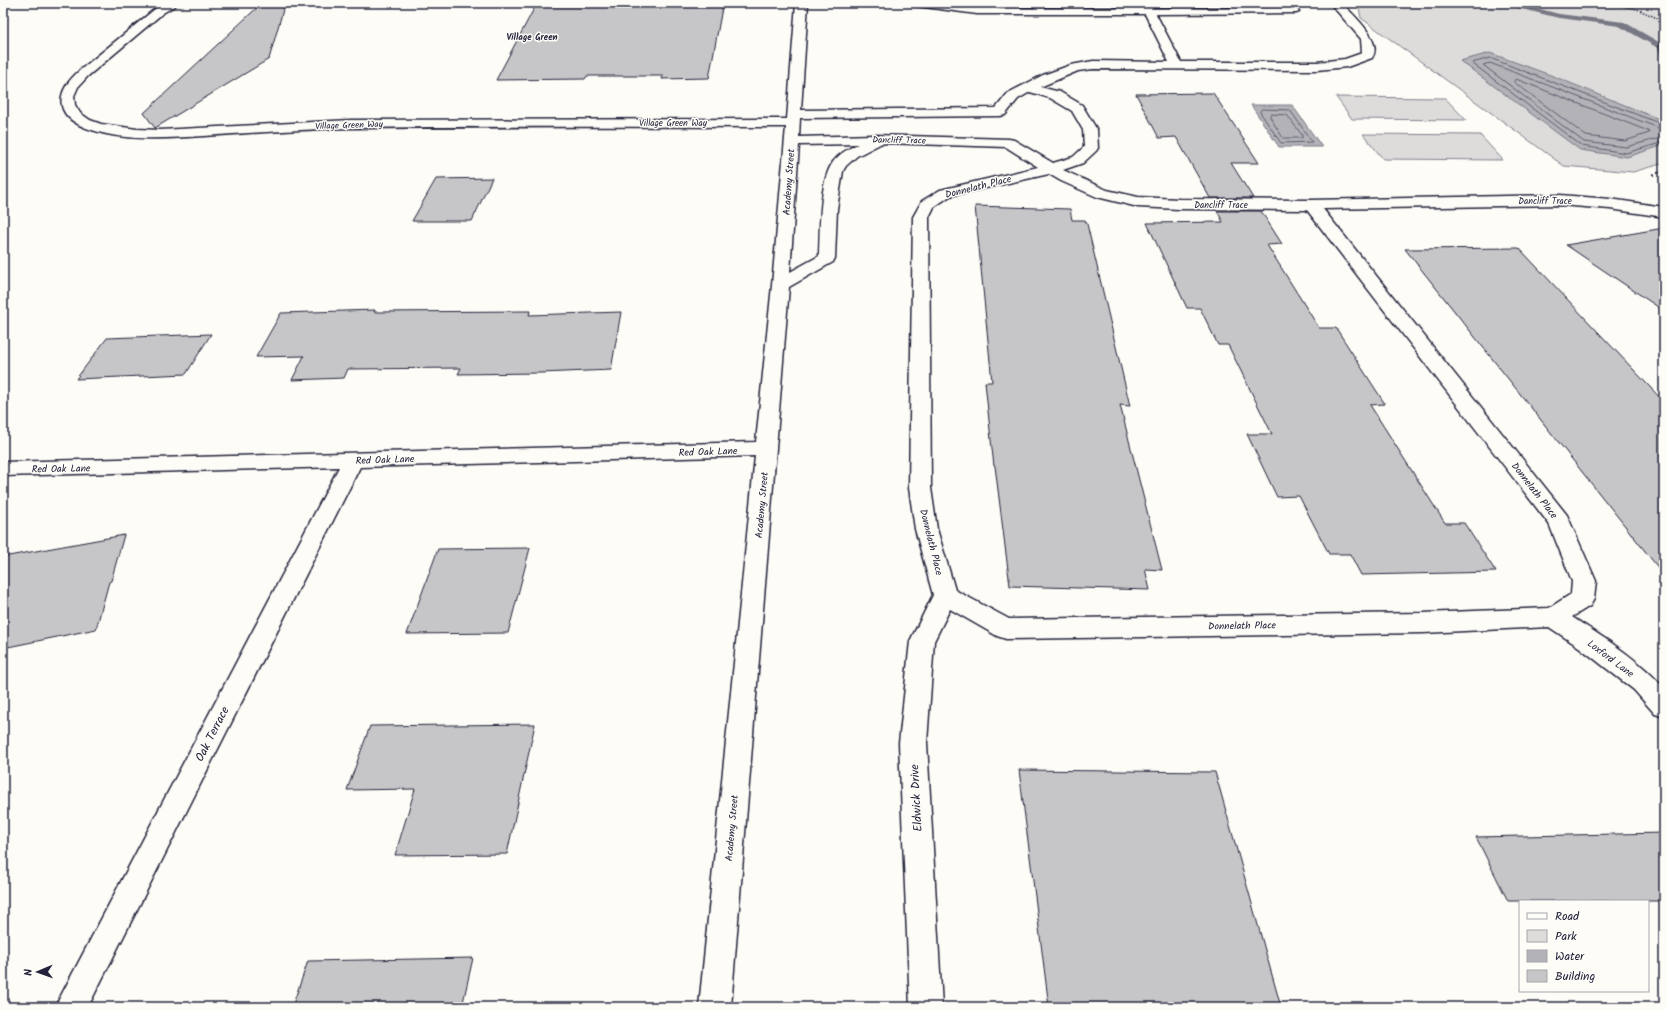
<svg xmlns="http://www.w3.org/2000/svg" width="1667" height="1010" viewBox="0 0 1667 1010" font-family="Kalam,sans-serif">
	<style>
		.green { fill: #dddcdb; stroke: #807f8b }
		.water { fill: #b2b2b7; stroke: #787885 }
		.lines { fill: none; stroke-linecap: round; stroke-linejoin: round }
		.shore { stroke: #5c5c6d; stroke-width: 1 }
		.stream { fill: #787885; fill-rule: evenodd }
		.building { fill: #c6c6c8; stroke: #22223b }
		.minor-casing { stroke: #22223b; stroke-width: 3 }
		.path-far1 { stroke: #22223b; stroke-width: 1.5; stroke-dasharray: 1.5 1.5; stroke-linecap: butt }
		.path { stroke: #22223b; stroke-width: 2; stroke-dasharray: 2.5 2.5; stroke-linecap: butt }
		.minor { fill: #fdfcf7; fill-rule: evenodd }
		.labels { text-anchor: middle; stroke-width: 3; stroke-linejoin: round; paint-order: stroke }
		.far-neighbourhood-label { font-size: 9px; font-weight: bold; fill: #22223b; stroke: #fdfcf7 }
		.far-street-label { font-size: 9px; fill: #22223b; stroke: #fdfcf7 }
		.street-label { font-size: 10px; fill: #22223b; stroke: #fdfcf7 }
		.near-street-label { font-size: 12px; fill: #22223b; stroke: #fdfcf7 }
	</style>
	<rect width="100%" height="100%" fill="#fdfcf7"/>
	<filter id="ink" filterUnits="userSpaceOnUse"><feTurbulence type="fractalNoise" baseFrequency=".025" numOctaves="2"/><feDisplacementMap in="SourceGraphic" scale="8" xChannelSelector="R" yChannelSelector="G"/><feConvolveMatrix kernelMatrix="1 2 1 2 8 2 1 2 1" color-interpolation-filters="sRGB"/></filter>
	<g filter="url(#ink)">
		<path class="green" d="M1358 3H1664V163L1633 172 1564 166 1361 18Z
			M1336 97 1445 98 1466 120 1352 119Z
			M1363 134 1480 135 1503 160 1383 159Z"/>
		<path class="water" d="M1490 53 1553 76 1664 121V145L1627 157 1580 150 1460 61Z
			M1251 105H1292L1322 147H1279Z"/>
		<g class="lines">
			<path class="shore" d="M1516 79 1648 131 1649 133 1625 141 1586 136 1514 82Z
				M1262 109 1290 110 1312 142 1281 143 1260 112Z
				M1271 114 1287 115 1302 135V138H1283L1270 117Z
				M1664 125 1490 58 1472 63 1582 146 1626 153 1664 142
				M1664 130 1490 63 1483 65 1584 142 1626 147 1664 137"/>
			<path class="stream" d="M1504 3H1517L1559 14 1624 22 1664 45V56L1661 55 1658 48 1619 26 1559 18 1505 5Z"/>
		</g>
		<path class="building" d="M262 3H285L269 59 155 128 144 113Z
			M537 3H723L709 78 662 79 663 76H587L585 79 496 80Z
			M1213 93 1259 163H1231L1253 198H1210L1176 137 1159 138 1136 94Z
			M492 178 472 221H412L436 179Z
			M975 206 1070 209 1072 220H1085L1087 224 1130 406 1120 405 1162 570 1145 569 1150 590 1010 586 995 466H994L991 440 985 382H992Z
			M1217 211H1261L1282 244 1267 245 1319 328H1336L1385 404 1370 405 1445 523H1464L1496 572 1361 575 1350 554H1329L1299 496 1277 497 1247 434H1272L1228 345H1218L1200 308H1187L1147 223 1223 222Z
			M1664 228V311L1566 245Z
			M1519 248 1664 402V575L1405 249Z
			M375 310 374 312 530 311 529 315 621 312 611 370 541 373 458 374 461 368 348 369 344 378 292 380 304 356 256 357 281 313Z
			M211 334 186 374 76 379 107 338Z
			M124 535 111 581 109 582 96 629 3 648V557Z
			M530 548 508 633 407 634 438 549Z
			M535 724 507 854 395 855 415 789 347 790 370 726Z
			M1019 770 1215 772 1281 1007H1049Z
			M1664 833V901H1508L1476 837Z
			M473 958 462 1007H292L308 961Z"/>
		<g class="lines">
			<defs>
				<path id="minor" d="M165 3H179L163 13 88 76 78 87 74 96 75 105 80 113 90 120 101 124 137 129 160 130 351 120 787 119 796 3H808L801 110 996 108 1008 93 1043 75 1071 65 1093 61 1169 62 1145 14H977L916 6 910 3H936L977 8H1142L1140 3H1152L1153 8H1293L1297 9 1299 11 1297 13 1156 14 1181 62H1317L1345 59 1362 53 1361 39 1330 3H1342C1352 14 1384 41 1372 58L1347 67 1317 70 1093 69 1078 71 1040 87 1060 92 1082 105 1097 130 1098 148 1096 151 1083 163 1063 170 1107 190 1138 197 1179 199 1311 200 1560 195 1610 199 1664 207V217L1610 209 1560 205 1323 209 1567 515 1596 581 1594 599 1590 606 1572 617C1604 638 1639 659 1664 688V717L1655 714 1634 690 1579 647 1549 627 1423 633 1006 639 997 636 950 609 934 641 927 743 942 1007H910L899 743 910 641 933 595 915 529 909 488 913 217 922 201 940 190 1038 167 1006 147 882 143 857 156 846 166 843 171 837 209 835 258 833 262 789 287 731 1007H699L755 456 360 467 88 1007H55L339 467 3 476V462L756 442 772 285 786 127C641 127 497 126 353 128 303 129 254 133 204 136 167 138 128 142 92 130 56 119 52 95 79 71L155 9ZM1030 92 1050 98 1072 111 1083 130 1084 147 1073 157 1053 163 1014 140 1009 139 874 135 799 137 800 118 1000 116 1005 115 1018 99ZM858 144C849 148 839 154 833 162 819 181 820 231 819 256L790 272 799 145ZM1049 174 1061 181 1097 197 1138 207 1179 209 1307 210 1549 524 1572 581 1571 594 1549 608 1423 613 1009 619 955 590 937 529 931 488 929 217 934 207 950 196Z"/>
			</defs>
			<use href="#minor" class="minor-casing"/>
			<path class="path-far1" d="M1608 3 1637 9 1664 21"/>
			<path class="path" d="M1654 176V174L1664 171"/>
			<use href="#minor" class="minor"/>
		</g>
	</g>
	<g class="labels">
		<g class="far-neighbourhood-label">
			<text x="532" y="40">Village Green</text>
		</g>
		<g class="far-street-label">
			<text x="673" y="126">Village Green Way</text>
			<text transform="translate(349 125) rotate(-2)" y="3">Village Green Way</text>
			<text transform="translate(899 140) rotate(1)" y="3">Dancliff Trace</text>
			<text x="1545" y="204">Dancliff Trace</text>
			<text x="1221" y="208">Dancliff Trace</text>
		</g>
		<g class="street-label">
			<text transform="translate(788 182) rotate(-86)" y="4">Academy Street</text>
			<text transform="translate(978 186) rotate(-14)" y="4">Donnelath Place</text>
			<text transform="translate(708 451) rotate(-2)" y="4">Red Oak Lane</text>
			<text transform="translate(385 459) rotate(-2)" y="4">Red Oak Lane</text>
			<text transform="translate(61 468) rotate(-1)" y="4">Red Oak Lane</text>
			<text transform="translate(1535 490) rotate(52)" y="4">Donnelath Place</text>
			<text transform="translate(761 505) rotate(-85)" y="4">Academy Street</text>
			<text transform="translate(932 542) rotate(76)" y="4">Donnelath Place</text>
			<text transform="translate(1242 625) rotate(-1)" y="4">Donnelath Place</text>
			<text transform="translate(1611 658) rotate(37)" y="4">Loxford Lane</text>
			<text transform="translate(731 828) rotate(-85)" y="4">Academy Street</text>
		</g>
		<g class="near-street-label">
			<text transform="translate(212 734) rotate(-63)" y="4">Oak Terrace</text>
			<text transform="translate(916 798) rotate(-93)" y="4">Eldwick Drive</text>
		</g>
	</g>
	<rect width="1667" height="1010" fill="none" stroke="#fdfcf7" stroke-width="16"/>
	<rect x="8" y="8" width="1651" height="994" fill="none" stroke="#22223b" stroke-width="1.5" filter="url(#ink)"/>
	<rect x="1519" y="900" width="130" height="92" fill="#fdfcf7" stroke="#a5a5ac"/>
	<rect x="1527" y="913" width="20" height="6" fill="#fdfcf7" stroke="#a5a5ac"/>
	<text x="1555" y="920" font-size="12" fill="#22223b">Road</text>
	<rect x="1527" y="930" width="20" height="12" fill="#dddcdb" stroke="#a5a5ac"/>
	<text x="1555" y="940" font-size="12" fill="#22223b">Park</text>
	<rect x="1527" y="950" width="20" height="12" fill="#b2b2b7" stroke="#a5a5ac"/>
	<text x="1555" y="960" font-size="12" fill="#22223b">Water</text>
	<rect x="1527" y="970" width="20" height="12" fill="#c6c6c8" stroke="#a5a5ac"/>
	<text x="1555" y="980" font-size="12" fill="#22223b">Building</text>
	<g transform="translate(38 972) rotate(268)" stroke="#fdfcf7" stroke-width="3" paint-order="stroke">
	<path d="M0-3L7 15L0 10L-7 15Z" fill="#22223b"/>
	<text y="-6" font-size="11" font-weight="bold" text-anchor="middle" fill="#22223b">N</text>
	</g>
</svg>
